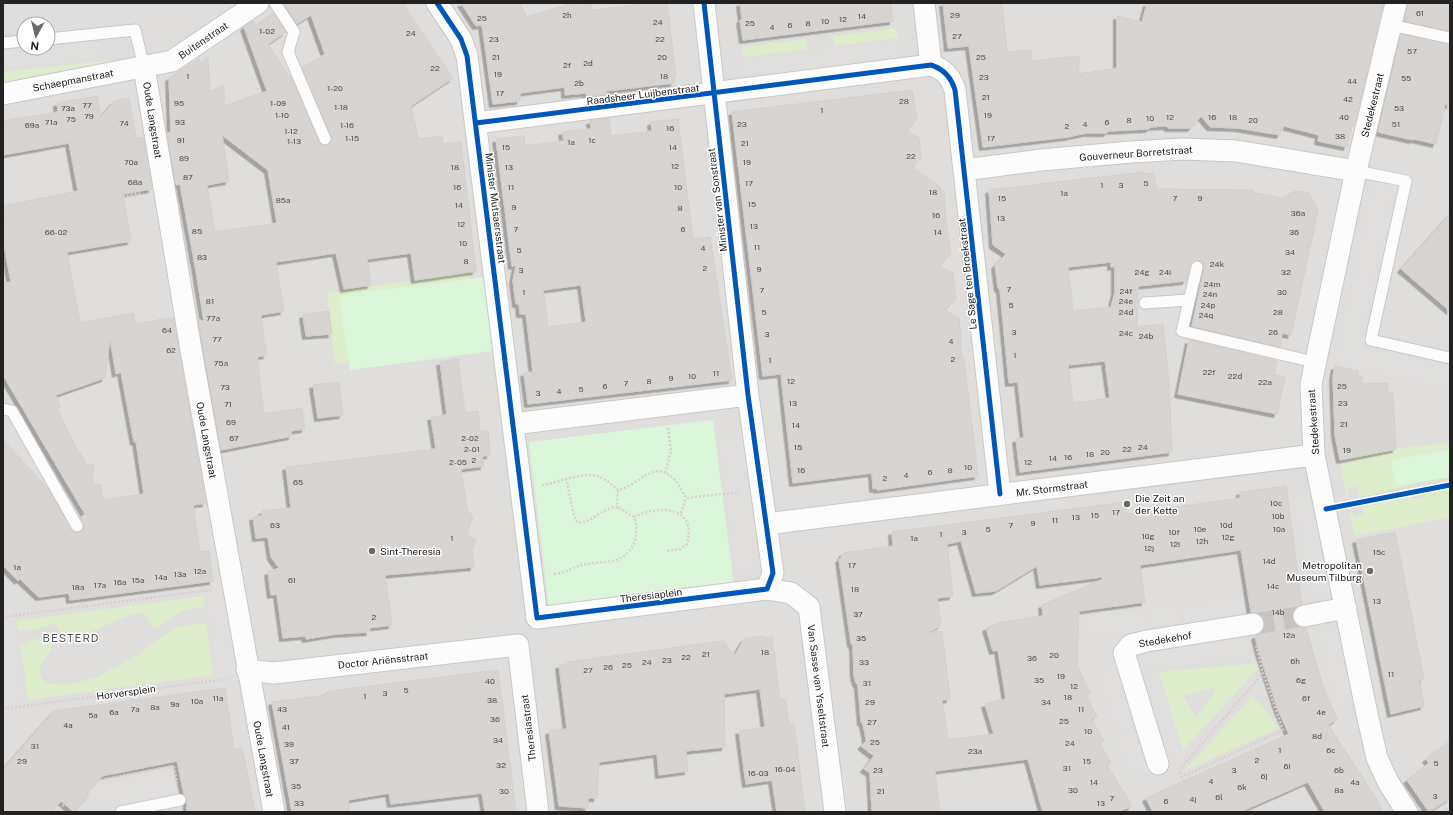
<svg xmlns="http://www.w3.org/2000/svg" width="1453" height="815" viewBox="0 0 1453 815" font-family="'Public Sans',sans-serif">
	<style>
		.residential { fill: #dfdedc; fill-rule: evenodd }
		.grass { fill: #ddeccb; fill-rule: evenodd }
		.park { fill: #daf5da }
		.parking { fill: #e0dfde }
		.building { fill: #d7d4d2; stroke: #d3d0cc; fill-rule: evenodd; filter: url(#shadow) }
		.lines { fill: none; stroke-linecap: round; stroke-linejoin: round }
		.minor-tunnel { stroke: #c7c5c3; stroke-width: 21; stroke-dasharray: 21 10; stroke-linecap: butt }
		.service-casing { stroke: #c9c8c7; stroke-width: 13 }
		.minor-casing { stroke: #c9c8c7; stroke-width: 23 }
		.path { stroke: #dccecd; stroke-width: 2.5; stroke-dasharray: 2 2; stroke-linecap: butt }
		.service { stroke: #fdfcfc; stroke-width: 11 }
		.minor { stroke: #fdfcfc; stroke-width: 21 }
		.cycleway-casing { stroke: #fff; stroke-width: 8 }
		.cycleway { stroke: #0057b8; stroke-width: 5 }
		.poi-dot { fill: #6a6968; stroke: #fff; stroke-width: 1.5 }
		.labels { text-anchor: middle; stroke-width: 3; stroke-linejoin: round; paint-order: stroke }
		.number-label { font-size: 8px; fill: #4f4e4e }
		.street-label { font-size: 10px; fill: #222; stroke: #fff }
		.poi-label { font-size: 10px; fill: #222; stroke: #fff; text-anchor: start }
		.neighbourhood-label { font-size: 11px; letter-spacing: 1px; fill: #555; stroke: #fff }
	</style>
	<defs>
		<filter id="shadow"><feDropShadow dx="-3.5" dy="3.5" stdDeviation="0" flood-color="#0004"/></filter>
	</defs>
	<rect width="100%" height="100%" fill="#f0eeeb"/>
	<path class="residential" d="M3 3H1450V812H3ZM24 24H48V48H24Z"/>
	<path class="grass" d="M897 28 898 38 835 46 833 36Z
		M806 39 807 49 744 57 742 47Z
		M113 60V62L3 82V72Z
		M469 272 472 303 370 360 335 364 327 293Z
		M1450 443V477L1421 482 1420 475 1414 477 1415 484 1360 497 1357 486 1347 489 1349 498H1347L1340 460 1342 464 1355 462 1354 457 1400 448Z
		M1450 489V517L1355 536 1349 508H1351L1354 517 1363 515 1362 507 1413 497 1414 499 1424 497V494Z
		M203 596 204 607 182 611 158 628 153 627 146 615 141 613C118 616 81 642 62 637L58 627 55 624 33 630H19L17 621Z
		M206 623 213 675 28 700 21 646C29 642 41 634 50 639L53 645C48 658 29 672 48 684L68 685 95 678 136 656 177 627Z
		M1259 663 1260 666 1183 750 1159 672ZM1213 688 1215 690 1213 695 1196 717 1182 696Z
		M1253 696 1279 728 1184 771Z"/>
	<path class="park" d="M485 277 493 351 350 370 339 295Z
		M713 420 734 586 549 607 529 442Z
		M1450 450V477L1396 486 1391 460Z"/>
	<path class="parking" d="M96 41 98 58 3 68V50L48 48V46Z
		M898 41 900 59 746 78 743 60Z
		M1375 179 1393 183 1358 347 1450 367V387L1336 363Z
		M743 434 759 568 736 571 720 437Z
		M1310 490 1329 594 1312 597 1293 493Z
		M224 589 236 674 218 676 207 591Z
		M1248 597 1250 613 1185 622 1183 606Z
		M11 606 23 702 3 705V607Z
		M1179 606 1181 623 1147 628 1146 611Z
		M1142 611 1146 628 1088 636 1085 619Z
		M1338 630 1352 701 1335 705 1321 633Z
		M1245 636 1248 654 1146 669 1143 652Z
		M1116 664 1134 729 1118 734 1100 669Z
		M1159 672 1185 757 1168 762 1142 677Z
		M1135 732 1148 770 1132 777 1118 737Z
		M172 771 176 792 98 807 94 786Z"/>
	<path class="building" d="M287 3H402L453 78 411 106 418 139 442 136 443 144 461 142 476 271 415 280 411 253 367 259 371 285 344 289 336 253 276 262 284 311 261 315 264 338H262L265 344 267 355 257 357 264 414 302 408 305 429 291 431 292 436 221 450 198 320 204 321 196 271 181 189 180 184 176 185 167 133 171 132 169 78 199 59 200 63 208 57 210 92 224 85V106L267 91 244 27 253 21 256 25 273 13 286 32 268 44 289 76 290 75 319 142 324 146 328 145 332 140 331 136 302 68 325 54 311 15 297 24 285 5ZM222 135 268 170 277 223 215 232 207 185 229 181Z
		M461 3H519L525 12 526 17 573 3H591L592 10 636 5V3H667L676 77 674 78V83L606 91 607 94 587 97 586 93 565 95V87L520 93V101L493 104 482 25 476 26Z
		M740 3H891L893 21 743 40 740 20 742 19Z
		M943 3H1002L1007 52 1031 50 1032 61 1080 56 1078 74 1117 68V16L1142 22 1147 3H1384L1354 126 1352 125 1347 147 1318 141 1319 135 1284 126 1280 135 1238 128 1210 127 1201 116 1191 128H1169L1166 126 1151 127 1149 129 1108 131 1107 133H1086L1068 137 983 147 969 46 948 48Z
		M1408 3H1450V31L1404 21Z
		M1401 34 1450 45V105L1445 104 1436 144 1414 139 1413 140 1378 132Z
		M912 90 917 119 906 130 919 138 921 157 913 168 940 187V189L944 192 946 223 951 253 939 266 953 273 956 298 945 310 959 318 961 339 960 341 962 358 964 359 978 476 877 490V488L873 489 872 473 793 483 781 374 763 376 732 112Z
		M97 96 101 117 114 101 129 98 136 138 143 137 152 189 123 194 131 241 67 252 80 323 133 313 136 324 173 317 206 503 193 505 200 552 209 551 213 581 70 600 69 593 39 597 20 579 18 581 3 565V440L49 490 73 532 77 533 83 530 84 526 80 518 85 514 3 375V283L11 282 3 239V206L78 191 69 143 3 155V121L58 112 57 103ZM110 338 116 374 121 372 134 442 136 441 144 494 103 500 100 484 92 485 94 464 87 465 74 444 57 408 60 407 56 395 105 378Z
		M609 118 611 136 652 131 651 122 678 119 693 239 710 237 732 380 528 404 524 373 533 372 526 314H520L519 304H516L513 281 516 265 512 266 496 139 524 136 525 146 564 141 562 132 591 129 590 121ZM581 285 586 322 548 327 543 290Z
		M1144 172 1146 174 1154 173 1156 189 1253 190 1252 192 1282 198 1295 191 1309 193 1318 210 1291 335 1282 333 1280 347 1192 326 1204 269V265L1199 260 1192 263 1186 281 1138 286 1137 327 1163 324 1169 382 1172 452 1020 472 1016 439 1024 438 1018 382 1009 383 1000 290 998 288 995 265 1006 254 993 245 989 190ZM1111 262V267L1115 266V292L1111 307 1073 311 1068 267ZM1105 361 1110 398 1073 403 1068 365Z
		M1450 214V311L1401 269Z
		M329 311 332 334 306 336 303 315Z
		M1189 340 1277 361 1274 375 1285 377 1277 414 1178 394Z
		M458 359 465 413 478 411 480 431H488L490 455 482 456 484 466 461 469 467 510 473 517 467 533 476 541 472 550 474 567 385 575 392 625 369 628 370 632 336 634 306 639 305 636 283 638 277 594 271 595 268 572 279 568 271 557 268 537 256 538 253 517 262 516V511L291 508 286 467 436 449 431 417 447 415 440 362Z
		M1335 366 1358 371V376H1362V384L1388 383V393H1393L1396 449 1340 460 1335 435 1333 377Z
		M339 382 343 415 318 418 313 385Z
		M1286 486 1302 604 1296 607 1293 612 1292 619 1295 624 1300 627 1306 628 1324 689 1337 719 1328 725 1375 796 1383 812H1325L1308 782 1240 812H1153L1146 798 1289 734 1278 710 1259 652 1255 636 1260 634 1264 629 1265 622 1263 617 1258 613 1251 612 1241 550 1140 565 1145 602 1079 611 1077 665 1090 694 1086 695 1097 717 1092 719 1104 741 1099 742 1111 763 1107 765 1132 806 1118 812H1043L1028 759 935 771 940 812H872L870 773 864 769 874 756 861 746 866 741 865 733 863 724 861 722 858 685 856 683 854 675 853 646 851 643 839 559 841 558 843 553 893 546 892 532 1126 502 1127 514 1240 498V492ZM961 541 976 593 996 591 1037 566 1040 585 1102 577 1103 579 1042 605 1043 616 1002 622 986 628 993 651 998 650 1006 699 985 704 994 734 948 740 942 700 950 699 942 631 929 633 941 625 937 598 953 596 947 544Z
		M1395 532 1424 679 1419 680 1424 706 1391 714 1356 540Z
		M763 636 764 638 772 637 780 699H785L789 724H794L805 812H777L772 780 746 784 739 731 765 727 760 689 724 694 725 747 686 751 688 771 659 775 657 754 599 762 597 798H588V808L559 806 549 731 567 729 559 665 567 664 568 662 723 641 735 655 744 639Z
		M498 670 516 812H485L482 793 391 804 389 793 348 800 349 812H292L272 702 326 695V692L338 690Z
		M225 688 234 750 242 748 255 812H187V799L184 794 177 761 102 776 87 794 89 795 74 812 61 801 51 812H3V769L54 711Z
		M1450 741V798L1429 812 1407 780 1429 763 1426 759Z"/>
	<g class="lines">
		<path class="minor-tunnel" d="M1253 624 1304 616"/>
		<defs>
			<path id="service" d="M275 3 294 32 288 52 325 139
				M1391 25 1450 38
				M48 39 135 30 144 67
				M3 43 24 41
				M1356 171 1406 181 1371 340 1450 358
				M1197 267 1182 331 1314 362
				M1145 303 1189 300
				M3 409 12 411 77 526
				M121 812 180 800"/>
			<path id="minor" d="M437 3 461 39 467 56 537 618 767 589 773 573 748 395 704 3
				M924 3 931 65
				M1396 3 1356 171 1311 384 1314 455 1367 714 1377 758 1388 782 1407 812
				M144 67 191 350 274 812
				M3 94 172 61 258 3
				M476 123 931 65C944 69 951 77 955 90L1000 494
				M964 170 1041 160 1131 152 1183 149 1236 151 1356 171
				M513 424 748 395
				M766 524 1314 455
				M767 589 791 593 809 607 835 812
				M1304 616 1346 608
				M518 645 538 812
				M247 670 274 673 518 645
				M1158 764 1124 653 1131 645 1147 641 1253 624"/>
		</defs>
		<use href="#service" class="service-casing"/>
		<use href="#minor" class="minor-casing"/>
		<path class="path" d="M40 211 142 193
			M3 218 36 212
			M665 473 671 451 668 427
			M566 478 574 516 578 523C593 522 602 508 617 507L618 490
			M542 485C559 483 584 470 600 477 607 480 613 486 618 490 638 486 651 462 669 475 676 479 682 491 686 498L739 492
			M681 513 686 498
			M634 517C659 504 698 507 687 544L680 549 665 551
			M93 524 197 508
			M554 574C567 573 574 566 586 564 596 562 606 563 616 560 635 553 640 534 634 517L617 507
			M3 617 211 590
			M3 709 226 679
			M1181 768 1263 673 1256 646
			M1180 772 1182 777 1283 730 1263 673
			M57 812 83 783 174 766 177 783
			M1443 812 1450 807"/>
		<use href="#service" class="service"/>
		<use href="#minor" class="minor"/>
		<defs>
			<path id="cycleway" d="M437 3 461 39 467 56 537 618 767 589 773 573 748 395 704 3
				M476 123 931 65C944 69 951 77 955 90L1000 494
				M1326 509 1450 485"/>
		</defs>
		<use href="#cycleway" class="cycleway-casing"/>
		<use href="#cycleway" class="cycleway"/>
	</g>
	<g class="poi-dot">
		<circle cx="1127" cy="504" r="4"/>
		<circle cx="372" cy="551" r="4"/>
		<circle cx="1370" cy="571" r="4"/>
	</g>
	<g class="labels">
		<g class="number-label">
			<text x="1420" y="16">61</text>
			<text x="567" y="18">2h</text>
			<text x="955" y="18">29</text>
			<text x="862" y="19">14</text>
			<text x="482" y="21">25</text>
			<text x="843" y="22">12</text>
			<text x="825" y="24">10</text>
			<text x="658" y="25">24</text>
			<text x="750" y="26">25</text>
			<text x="808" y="26">8</text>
			<text x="790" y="28">6</text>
			<text x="772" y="30">4</text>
			<text x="267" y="34">1-02</text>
			<text x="411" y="36">24</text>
			<text x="957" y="39">27</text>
			<text x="494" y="42">23</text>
			<text x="660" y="42">22</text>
			<text x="1412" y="54">57</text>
			<text x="496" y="60">21</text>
			<text x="662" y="60">20</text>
			<text x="981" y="60">25</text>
			<text x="588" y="66">2d</text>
			<text x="567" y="68">2f</text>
			<text x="435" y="71">22</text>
			<text x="498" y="77">19</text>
			<text x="188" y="79">1</text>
			<text x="664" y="79">18</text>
			<text x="984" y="80">23</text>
			<text x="1406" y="81">55</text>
			<text x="1352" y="84">44</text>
			<text x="579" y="86">2b</text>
			<text x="335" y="91">1-20</text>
			<text x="500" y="96">17</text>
			<text x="986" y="100">21</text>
			<text x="1348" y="102">42</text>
			<text x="904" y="104">28</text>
			<text x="179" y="106">95</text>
			<text x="278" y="106">1-09</text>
			<text x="87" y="108">77</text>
			<text x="341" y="110">1-18</text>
			<text x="68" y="111">73a</text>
			<text x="1399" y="111">53</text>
			<text x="822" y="113">1</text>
			<text x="282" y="118">1-10</text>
			<text x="988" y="118">19</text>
			<text x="89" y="119">79</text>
			<text x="1170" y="120">12</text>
			<text x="1212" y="120">16</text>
			<text x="1233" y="120">18</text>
			<text x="1344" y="120">40</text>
			<text x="1150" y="121">10</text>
			<text x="71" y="122">75</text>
			<text x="1129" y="123">8</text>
			<text x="1253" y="123">20</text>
			<text x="51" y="125">71a</text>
			<text x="180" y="125">93</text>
			<text x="1107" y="125">6</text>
			<text x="124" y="126">74</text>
			<text x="742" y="127">23</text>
			<text x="1085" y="127">4</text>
			<text x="1396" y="127">51</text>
			<text x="32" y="128">69a</text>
			<text x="347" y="128">1-16</text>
			<text x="1067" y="129">2</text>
			<text x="670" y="131">16</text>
			<text x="291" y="134">1-12</text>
			<text x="1340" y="139">38</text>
			<text x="352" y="141">1-15</text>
			<text x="991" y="141">17</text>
			<text x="181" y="143">91</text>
			<text x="592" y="143">1c</text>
			<text x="294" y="144">1-13</text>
			<text x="571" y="145">1a</text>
			<text x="745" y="146">21</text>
			<text x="506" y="150">15</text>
			<text x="673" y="150">14</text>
			<text x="911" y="159">22</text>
			<text x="184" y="161">89</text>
			<text x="131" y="165">70a</text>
			<text x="747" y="165">19</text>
			<text x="675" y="169">12</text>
			<text x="455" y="170">18</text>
			<text x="509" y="170">13</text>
			<text x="188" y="180">87</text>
			<text x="135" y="185">68a</text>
			<text x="749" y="186">17</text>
			<text x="1146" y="186">5</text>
			<text x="1102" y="188">1</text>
			<text x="1121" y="188">3</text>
			<text x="457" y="190">16</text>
			<text x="511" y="190">11</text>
			<text x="678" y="190">10</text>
			<text x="933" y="195">18</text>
			<text x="1064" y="196">1a</text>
			<text x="1002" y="201">15</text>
			<text x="1175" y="201">7</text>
			<text x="1200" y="201">9</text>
			<text x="283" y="203">85a</text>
			<text x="752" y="207">15</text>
			<text x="459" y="208">14</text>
			<text x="514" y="210">9</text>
			<text x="680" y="211">8</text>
			<text x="1298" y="216">36a</text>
			<text x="936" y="218">16</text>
			<text x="1001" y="221">13</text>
			<text x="461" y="227">12</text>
			<text x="754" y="229">13</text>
			<text x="516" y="232">7</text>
			<text x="683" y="232">6</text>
			<text x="197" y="234">85</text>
			<text x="56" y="235">66-02</text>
			<text x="938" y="235">14</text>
			<text x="1294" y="235">36</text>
			<text x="463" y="246">10</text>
			<text x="757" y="250">11</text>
			<text x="703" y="251">4</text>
			<text x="519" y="253">5</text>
			<text x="1290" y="255">34</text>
			<text x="202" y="260">83</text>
			<text x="466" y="264">8</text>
			<text x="1217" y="267">24k</text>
			<text x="705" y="271">2</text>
			<text x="759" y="272">9</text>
			<text x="521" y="273">3</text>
			<text x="1142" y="275">24g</text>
			<text x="1165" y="275">24i</text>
			<text x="1286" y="275">32</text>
			<text x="1212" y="287">24m</text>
			<text x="1009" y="292">7</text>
			<text x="762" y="293">7</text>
			<text x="1126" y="294">24f</text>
			<text x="524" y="295">1</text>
			<text x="1282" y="295">30</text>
			<text x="1210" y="297">24n</text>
			<text x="210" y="304">81</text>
			<text x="1126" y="304">24e</text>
			<text x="1011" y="308">5</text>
			<text x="1208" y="308">24p</text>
			<text x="764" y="315">5</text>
			<text x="1126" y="315">24d</text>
			<text x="1278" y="315">28</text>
			<text x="1206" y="318">24q</text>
			<text x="213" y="321">77a</text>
			<text x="167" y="333">64</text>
			<text x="1014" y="335">3</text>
			<text x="1273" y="335">26</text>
			<text x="1126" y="336">24c</text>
			<text x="767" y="337">3</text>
			<text x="1146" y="339">24b</text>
			<text x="217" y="342">77</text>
			<text x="951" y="344">4</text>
			<text x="171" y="353">62</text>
			<text x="1015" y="358">1</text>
			<text x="953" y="362">2</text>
			<text x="770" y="363">1</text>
			<text x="221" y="366">75a</text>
			<text x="1209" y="375">22f</text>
			<text x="716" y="376">11</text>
			<text x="692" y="379">10</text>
			<text x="1235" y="379">22d</text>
			<text x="671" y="381">9</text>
			<text x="649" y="384">8</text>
			<text x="791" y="384">12</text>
			<text x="1265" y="385">22a</text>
			<text x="626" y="386">7</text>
			<text x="605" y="389">6</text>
			<text x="1342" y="389">25</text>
			<text x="225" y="390">73</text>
			<text x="581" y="392">5</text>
			<text x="559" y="394">4</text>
			<text x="538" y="396">3</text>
			<text x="793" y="406">13</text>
			<text x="1343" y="406">23</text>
			<text x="228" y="407">71</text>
			<text x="231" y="425">69</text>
			<text x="1344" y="427">21</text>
			<text x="796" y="428">14</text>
			<text x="234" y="441">67</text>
			<text x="470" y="441">2-02</text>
			<text x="798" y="450">15</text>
			<text x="1143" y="450">24</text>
			<text x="472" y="452">2-01</text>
			<text x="1127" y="452">22</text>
			<text x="1347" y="453">19</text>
			<text x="1105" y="455">20</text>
			<text x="1090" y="457">18</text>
			<text x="1068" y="460">16</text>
			<text x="1053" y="461">14</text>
			<text x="474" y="463">2</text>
			<text x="458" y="465">2-05</text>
			<text x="1028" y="465">12</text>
			<text x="968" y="470">10</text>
			<text x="801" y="473">16</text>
			<text x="950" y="473">8</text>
			<text x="930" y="475">6</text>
			<text x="906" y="478">4</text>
			<text x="885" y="481">2</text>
			<text x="298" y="485">65</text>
			<text x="1276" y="506">10c</text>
			<text x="1116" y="515">17</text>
			<text x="1095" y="518">15</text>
			<text x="1278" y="519">10b</text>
			<text x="1076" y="520">13</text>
			<text x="1055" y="523">11</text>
			<text x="1033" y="526">9</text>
			<text x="275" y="528">63</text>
			<text x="1011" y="528">7</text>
			<text x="1226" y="528">10d</text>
			<text x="988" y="532">5</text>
			<text x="1200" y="532">10e</text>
			<text x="1279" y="532">10a</text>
			<text x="964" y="535">3</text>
			<text x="1174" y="535">10f</text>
			<text x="941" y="537">1</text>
			<text x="1148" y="539">10g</text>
			<text x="1228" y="540">12g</text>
			<text x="452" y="541">1</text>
			<text x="914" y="541">1a</text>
			<text x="1202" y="544">12h</text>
			<text x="1175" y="547">12i</text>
			<text x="1149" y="551">12j</text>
			<text x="1379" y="555">15c</text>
			<text x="1269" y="564">14d</text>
			<text x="852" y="568">17</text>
			<text x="17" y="570">1a</text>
			<text x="200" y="574">12a</text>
			<text x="180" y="577">13a</text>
			<text x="161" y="580">14a</text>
			<text x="138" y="583">15a</text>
			<text x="292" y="583">61</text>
			<text x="120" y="585">16a</text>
			<text x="100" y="588">17a</text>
			<text x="1273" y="589">14c</text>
			<text x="78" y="590">18a</text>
			<text x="855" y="592">18</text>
			<text x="1377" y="604">13</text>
			<text x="1278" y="615">14b</text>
			<text x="858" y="617">37</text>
			<text x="374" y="620">2</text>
			<text x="1289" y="638">12a</text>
			<text x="861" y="641">35</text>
			<text x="765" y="655">18</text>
			<text x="706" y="657">21</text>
			<text x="1054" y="658">20</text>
			<text x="686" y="660">22</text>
			<text x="1032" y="661">36</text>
			<text x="667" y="663">23</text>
			<text x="1295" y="664">6h</text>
			<text x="647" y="665">24</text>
			<text x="864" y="665">33</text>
			<text x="627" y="668">25</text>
			<text x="608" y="670">26</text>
			<text x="588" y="673">27</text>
			<text x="1391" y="677">11</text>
			<text x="1061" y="679">19</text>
			<text x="1039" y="683">35</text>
			<text x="1301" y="683">6g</text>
			<text x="490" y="684">40</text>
			<text x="867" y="686">31</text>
			<text x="1074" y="689">12</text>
			<text x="406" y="693">5</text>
			<text x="385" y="696">3</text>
			<text x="365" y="699">1</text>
			<text x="1068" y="700">18</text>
			<text x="218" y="701">11a</text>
			<text x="1306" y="701">6f</text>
			<text x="492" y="703">38</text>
			<text x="197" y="704">10a</text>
			<text x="870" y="705">29</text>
			<text x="1046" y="705">34</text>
			<text x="175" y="707">9a</text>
			<text x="155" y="710">8a</text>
			<text x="135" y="712">7a</text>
			<text x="282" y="712">43</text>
			<text x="1081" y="712">11</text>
			<text x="114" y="715">6a</text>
			<text x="1321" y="715">4e</text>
			<text x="93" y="718">5a</text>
			<text x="495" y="722">36</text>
			<text x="1064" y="724">25</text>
			<text x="872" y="725">27</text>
			<text x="68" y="728">4a</text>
			<text x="286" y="730">41</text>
			<text x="1088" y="734">10</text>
			<text x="1317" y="739">8d</text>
			<text x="498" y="743">34</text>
			<text x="875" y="745">25</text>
			<text x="1070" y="746">24</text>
			<text x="289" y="747">39</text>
			<text x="35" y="749">31</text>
			<text x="1280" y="753">1</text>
			<text x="1331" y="753">6c</text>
			<text x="975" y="754">23a</text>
			<text x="1257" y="763">2</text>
			<text x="22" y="764">29</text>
			<text x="294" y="764">37</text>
			<text x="1087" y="764">15</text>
			<text x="1436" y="766">5</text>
			<text x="501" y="768">32</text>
			<text x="1287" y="769">6i</text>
			<text x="1067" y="771">31</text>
			<text x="785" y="772">16-04</text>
			<text x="878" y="773">23</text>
			<text x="1234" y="773">3</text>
			<text x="1339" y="773">6b</text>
			<text x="758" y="776">16-03</text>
			<text x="1264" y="779">6j</text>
			<text x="1211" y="784">4</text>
			<text x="1094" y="785">14</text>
			<text x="1355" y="785">4a</text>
			<text x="296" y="789">35</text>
			<text x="1242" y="790">6k</text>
			<text x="1073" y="793">30</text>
			<text x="1339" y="793">8a</text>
			<text x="504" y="794">30</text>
			<text x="881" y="794">21</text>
			<text x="1435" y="799">3</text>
			<text x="1219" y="800">6l</text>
			<text x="1112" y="801">7</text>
			<text x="1193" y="802">4j</text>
			<text x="1166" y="804">6</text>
			<text x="299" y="806">33</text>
			<text x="1101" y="806">13</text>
		</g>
		<g class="street-label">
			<text transform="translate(203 40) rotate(-34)" y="4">Buitenstraat</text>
			<text transform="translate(73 80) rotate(-11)" y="4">Schaepmanstraat</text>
			<text transform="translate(643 94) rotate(-7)" y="4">Raadsheer Luijbenstraat</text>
			<text transform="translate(1372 105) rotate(-76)" y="4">Stedekestraat</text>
			<text transform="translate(153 120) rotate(81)" y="4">Oude Langstraat</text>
			<text transform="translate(1136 153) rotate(-4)" y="4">Gouverneur Borretstraat</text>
			<text transform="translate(717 200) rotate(-97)" y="4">Minister van Sonstraat</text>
			<text transform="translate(496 208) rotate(83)" y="4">Minister Mutsaersstraat</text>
			<text transform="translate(967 274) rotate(-96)" y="4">Le Sage ten Broekstraat</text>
			<text transform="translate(1313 422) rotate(-94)" y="4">Stedekestraat</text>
			<text transform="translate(207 440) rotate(80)" y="4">Oude Langstraat</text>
			<text transform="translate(1052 488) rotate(-7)" y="4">Mr. Stormstraat</text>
			<text transform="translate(651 595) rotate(-7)" y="4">Theresiaplein</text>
			<text transform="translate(1165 639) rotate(-10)" y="4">Stedekehof</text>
			<text transform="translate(383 660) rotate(-6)" y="4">Doctor Ariënsstraat</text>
			<text transform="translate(819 686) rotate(83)" y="4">Van Sasse van Ysseltstraat</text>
			<text transform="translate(126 692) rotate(-8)" y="4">Horversplein</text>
			<text transform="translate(528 728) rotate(-97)" y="4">Theresiastraat</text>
			<text transform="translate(264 759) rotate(80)" y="4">Oude Langstraat</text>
		</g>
		<g class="poi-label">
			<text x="1135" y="502">Die Zeit an<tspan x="1135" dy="12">der Kette</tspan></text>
			<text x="380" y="555">Sint-Theresia</text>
			<text x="1362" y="569" text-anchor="end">Metropolitan<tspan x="1362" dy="12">Museum Tilburg</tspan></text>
		</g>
		<g class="neighbourhood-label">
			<text x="71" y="642">BESTERD</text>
		</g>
	</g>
	<rect width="1453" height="815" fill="none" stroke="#222222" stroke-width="8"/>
	<g transform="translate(36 36) rotate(187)"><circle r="19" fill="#ffffff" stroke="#a7a7a7"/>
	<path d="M0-3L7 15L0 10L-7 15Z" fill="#6a6968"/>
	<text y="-6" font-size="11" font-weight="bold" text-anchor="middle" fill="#222222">N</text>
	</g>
</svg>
